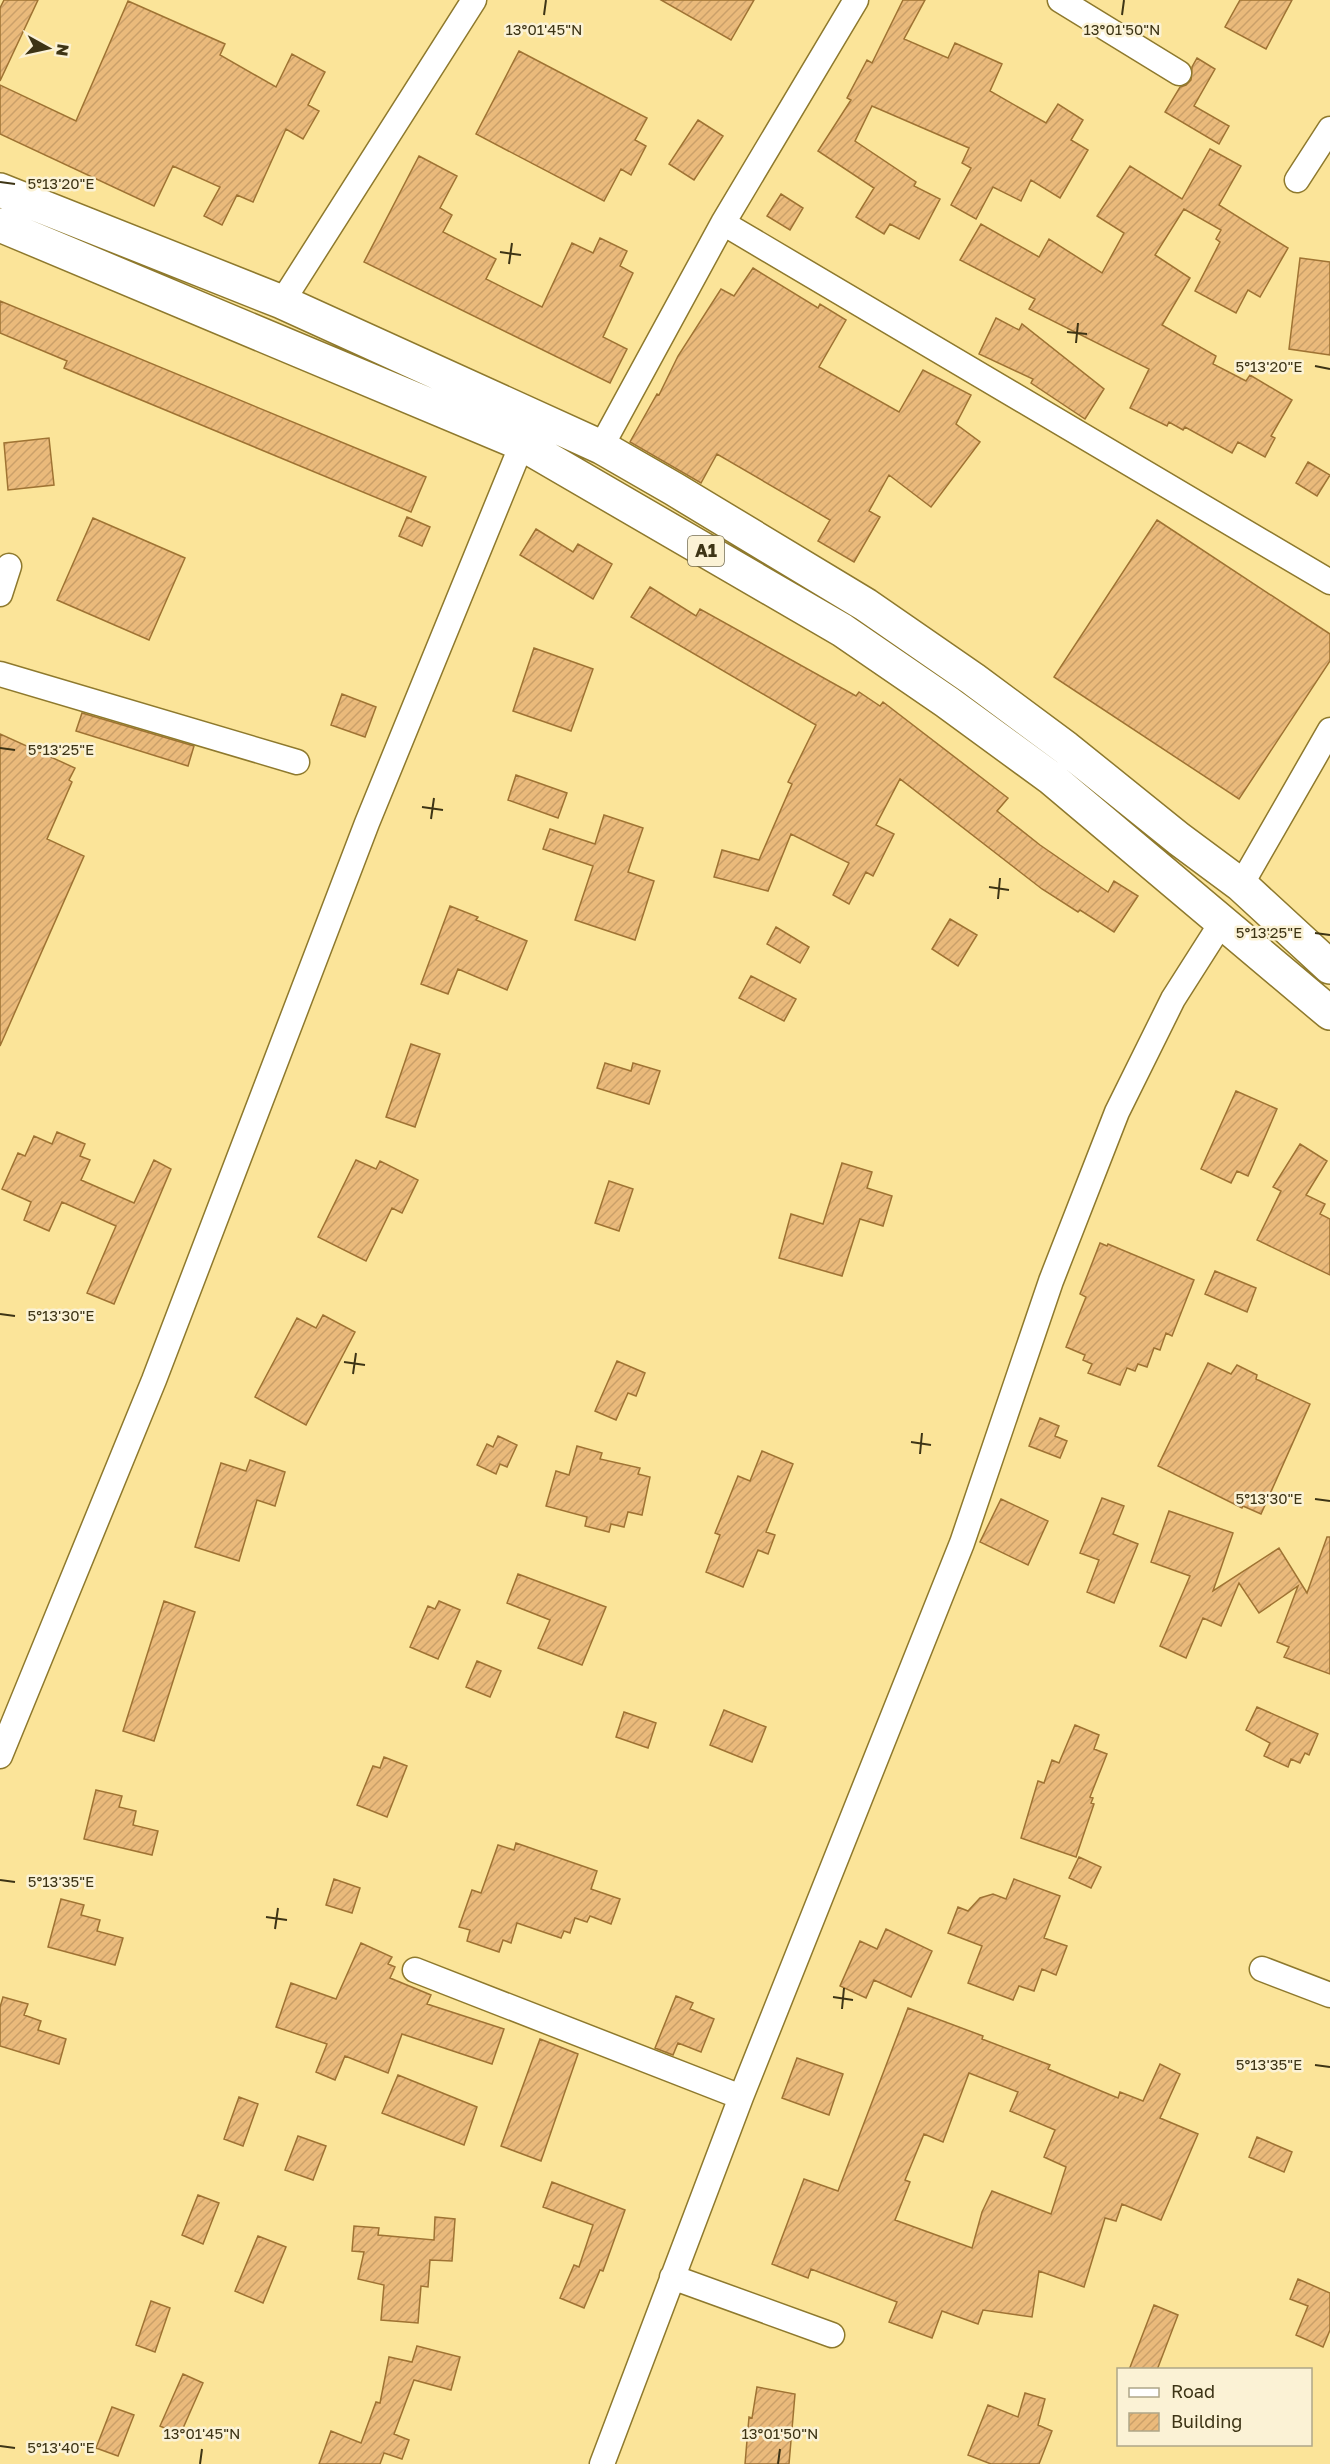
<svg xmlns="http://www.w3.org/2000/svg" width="1330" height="2464" viewBox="0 0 1330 2464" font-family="'Golos Text',sans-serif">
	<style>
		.building { fill: url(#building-hatch); stroke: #9f7333; stroke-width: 1.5; fill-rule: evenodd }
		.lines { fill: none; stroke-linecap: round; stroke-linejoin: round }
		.street-casing { stroke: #8e792d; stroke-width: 27 }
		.highway-casing { stroke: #8e792d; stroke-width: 36 }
		.street { stroke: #fff; stroke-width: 24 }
		.highway { stroke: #fff; stroke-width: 33 }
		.ticks { fill: none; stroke: #3d3415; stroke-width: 2 }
		.labels { text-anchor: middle; stroke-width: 5; stroke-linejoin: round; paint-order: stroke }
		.shield { fill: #fbf2d5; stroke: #766d4f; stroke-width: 1.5 }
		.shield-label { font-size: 18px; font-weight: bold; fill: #3d3415 }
		.ticks-label { font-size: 15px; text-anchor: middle; fill: #3d3415; stroke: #fbf2d5; stroke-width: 5; stroke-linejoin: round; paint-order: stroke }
	</style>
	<defs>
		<pattern id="building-hatch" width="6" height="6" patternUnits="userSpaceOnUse" patternTransform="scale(1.5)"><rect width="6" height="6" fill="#eaba7b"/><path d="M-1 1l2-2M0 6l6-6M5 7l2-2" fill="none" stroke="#caa069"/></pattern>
	</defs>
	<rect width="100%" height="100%" fill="#fbe499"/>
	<path class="building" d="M4 0H38L0 81V8Z
		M661 0H754L731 40Z
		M903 0H925L904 39 948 58 955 43 1002 64 990 91 1046 123 1058 104 1083 120 1071 140 1088 150 1060 198 1031 180 1021 201 993 187 976 219 951 205 971 168 962 163 969 148 872 106 855 141 916 182 914 186 940 199 919 239 890 224 884 234 856 217 874 188 818 151 851 100 847 98 867 60 872 63Z
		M1240 0H1292L1266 49 1225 27Z
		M128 1 225 44 220 55 276 87 292 54 325 72 308 105 319 111 303 139 286 129 253 202 237 195 222 225 204 216 220 187 173 166 154 206 0 134V85L76 121Z
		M519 51 647 118 635 140 646 146 631 175 621 169 604 201 476 134Z
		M1197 58 1215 69 1194 106 1229 126 1219 144 1165 112 1180 87 1186 85 1191 80 1192 67Z
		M698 120 723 136 694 180 669 164Z
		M1210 149 1241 166 1219 205 1288 248 1260 297 1248 290 1236 313 1195 291 1220 242 1216 239 1221 230 1184 209 1155 255 1190 278 1162 325 1216 356 1213 364 1246 381 1250 375 1292 400 1271 436 1275 438 1265 457 1238 442 1232 453 1185 427 1183 430 1169 422 1167 426 1130 408 1149 369 1029 309 1035 299 960 260 981 224 1039 257 1049 239 1102 273 1124 233 1097 216 1130 166 1182 199Z
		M419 156 457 176 440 208 452 215 443 232 496 259 486 279 542 307 572 243 593 253 600 238 627 251 620 266 633 273 603 337 627 349 610 383 364 262Z
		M781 194 803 208 790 230 767 216Z
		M1300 258 1330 262V355L1289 349Z
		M753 268 818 308 820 304 846 320 819 367 899 412 923 370 971 395 956 424 980 442 931 507 889 475 869 511 880 517 854 562 818 541 830 520 717 454 701 483 630 442 657 394 659 395 678 356 721 289 734 296Z
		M0 301 426 477 411 512 64 368 67 361 0 333Z
		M996 318 1019 330 1022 324 1104 389 1085 419 1031 383 1033 379 979 354Z
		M49 438 54 485 8 490 4 443Z
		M1308 462 1330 475 1317 496 1296 483Z
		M407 517 430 527 422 546 399 536Z
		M93 518 185 558 149 640 57 600Z
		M1157 520 1330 634V661L1239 799 1054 677Z
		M536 529 573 552 578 544 612 564 593 599 520 555Z
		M650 587 696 616 700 609 856 696 859 692 880 706 883 702 1008 798 997 811 1040 845 1108 892 1114 881 1138 896 1114 932 1080 910 1078 912 1042 889 900 779 876 825 894 834 873 876 866 872 849 904 833 895 849 863 791 834 768 891 714 877 722 850 759 860 792 784 788 782 816 725 631 617Z
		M534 648 593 669 571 731 513 711Z
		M342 694 376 707 365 737 331 725Z
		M82 713 194 746 188 766 76 731Z
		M0 734 75 768 69 780 72 782 47 839 84 856 0 1046Z
		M516 775 567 793 558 818 508 800Z
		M604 815 643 828 628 872 654 881 635 940 575 920 593 866 543 849 550 829 595 844Z
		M450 906 478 917 476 920 527 941 507 990 458 969 448 994 421 984Z
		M950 919 977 935 958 966 932 949Z
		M776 927 809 947 800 963 767 944Z
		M751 976 796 999 784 1021 739 998Z
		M411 1044 440 1054 415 1127 386 1117Z
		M605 1063 631 1071 633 1063 660 1071 649 1104 597 1088Z
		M1236 1091 1277 1109 1248 1176 1237 1171 1231 1183 1201 1169Z
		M57 1132 85 1144 80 1156 90 1160 81 1180 134 1203 154 1160 171 1169 114 1304 87 1293 116 1226 62 1202 49 1231 24 1220 31 1202 2 1189 18 1153 25 1156 34 1136 52 1144Z
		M1300 1144 1327 1161 1306 1195 1325 1204 1320 1214 1330 1219V1275L1257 1240 1281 1191 1273 1187Z
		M356 1160 376 1169 380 1161 418 1180 402 1213 392 1208 366 1261 318 1237Z
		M842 1163 872 1172 867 1188 892 1196 883 1226 860 1219 842 1276 779 1258 791 1214 823 1224Z
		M609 1181 633 1189 619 1231 595 1223Z
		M1100 1243 1107 1246 1108 1244 1194 1280 1172 1336 1166 1333 1160 1350 1154 1348 1147 1367 1138 1364 1135 1371 1127 1368 1120 1385 1088 1373 1092 1364 1083 1360 1085 1355 1066 1347 1086 1297 1080 1294Z
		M1215 1271 1256 1288 1247 1312 1205 1294Z
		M323 1315 355 1332 306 1425 255 1397 297 1318 316 1328Z
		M617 1361 645 1373 636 1396 628 1393 616 1420 595 1411Z
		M1208 1363 1231 1374 1237 1365 1257 1375 1256 1379 1310 1404 1261 1514 1243 1506 1242 1508 1158 1466Z
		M1040 1418 1059 1426 1055 1436 1067 1441 1060 1458 1029 1446Z
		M498 1436 517 1445 507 1467 500 1464 496 1474 477 1465 487 1444 493 1447Z
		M577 1446 602 1453 600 1459 640 1468 638 1474 650 1477 642 1515 628 1512 624 1527 611 1524 609 1532 585 1526 587 1517 546 1506 556 1471 569 1475Z
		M762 1451 793 1464 766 1532 775 1535 768 1554 758 1550 743 1587 706 1572 720 1535 715 1533 738 1476 750 1481Z
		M250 1460 285 1472 275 1506 257 1500 239 1561 195 1547 221 1463 246 1471Z
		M1102 1498 1124 1506 1113 1534 1138 1544 1114 1603 1087 1592 1099 1560 1080 1553Z
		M1001 1499 1048 1521 1028 1565 980 1542Z
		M1169 1511 1233 1533 1213 1591 1279 1548 1307 1593 1327 1537H1330V1674L1284 1657 1289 1647 1277 1642 1298 1586 1259 1613 1239 1583 1221 1626 1203 1618 1186 1658 1160 1646 1190 1576 1151 1562Z
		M518 1574 606 1607 582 1665 538 1648 550 1620 507 1603Z
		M164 1601 195 1612 154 1741 123 1731Z
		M439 1601 460 1610 438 1659 410 1647 428 1606 435 1609Z
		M477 1661 501 1671 490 1697 466 1687Z
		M1257 1707 1318 1734 1309 1755 1305 1753 1300 1763 1291 1759 1288 1767 1264 1756 1270 1743 1246 1730Z
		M724 1710 766 1727 752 1762 710 1745Z
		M624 1712 656 1723 648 1748 616 1737Z
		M1075 1725 1099 1735 1094 1749 1107 1754 1090 1797 1093 1798 1091 1803 1094 1804 1076 1857 1021 1838 1038 1781 1044 1783 1052 1760 1059 1763Z
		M384 1757 407 1766 387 1817 357 1805 373 1766 380 1768Z
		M96 1790 122 1796 119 1807 136 1811 133 1825 158 1831 152 1855 84 1839Z
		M516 1843 597 1871 591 1889 620 1899 611 1924 590 1916 587 1922 575 1918 570 1933 564 1931 561 1938 517 1923 511 1943 503 1940 499 1952 467 1941 470 1930 459 1927 472 1890 481 1893 498 1845 514 1850Z
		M1079 1857 1101 1867 1091 1888 1069 1878Z
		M334 1879 360 1888 352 1913 326 1905Z
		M1014 1879 1060 1896 1044 1938 1067 1946 1056 1975 1042 1969 1034 1991 1019 1986 1013 2000 968 1983 982 1946 948 1933 958 1907 968 1911 980 1898 993 1894 1006 1899Z
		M61 1899 84 1905 81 1915 100 1920 97 1931 123 1938 115 1965 48 1947Z
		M886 1929 932 1951 911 1997 874 1980 866 1998 840 1986 860 1941 877 1949Z
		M361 1943 392 1957 388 1964 395 1967 390 1978 431 1995 427 2004 504 2029 492 2064 402 2034 388 2073 345 2056 335 2080 316 2072 327 2044 276 2027 291 1983 336 1999Z
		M676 1996 693 2003 690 2009 714 2019 701 2052 678 2043 673 2055 655 2048Z
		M3 1997 28 2004 24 2015 41 2021 38 2030 66 2039 59 2064 0 2046V2007Z
		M908 2008 983 2036 982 2039 1050 2065 1048 2069 1118 2098 1120 2092 1143 2101 1160 2064 1180 2074 1160 2118 1198 2134 1161 2220 1122 2204 1116 2221 1105 2218 1084 2287 1039 2271 1032 2317 983 2310 978 2324 942 2311 932 2338 889 2322 897 2302 811 2269 808 2278 772 2264 804 2179 838 2191ZM969 2073 1018 2092 1010 2111 1055 2130 1044 2157 1066 2167 1051 2214 992 2191 982 2212 972 2248 895 2220 910 2182 905 2180 924 2134 943 2142Z
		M540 2039 578 2054 541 2161 501 2146Z
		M797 2058 843 2074 829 2115 782 2098Z
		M398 2075 477 2107 464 2145 382 2113Z
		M239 2097 258 2104 243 2146 224 2139Z
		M298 2136 326 2146 313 2180 285 2170Z
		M1257 2137 1292 2152 1284 2172 1249 2157Z
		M552 2182 625 2210 603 2271 600 2270 584 2308 560 2298 574 2265 579 2267 593 2225 543 2207Z
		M198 2195 219 2203 203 2244 182 2235Z
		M435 2217 455 2219 452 2261 430 2260 428 2287 421 2286 418 2323 381 2320 384 2285 358 2279 364 2252 352 2251 354 2226 379 2228 378 2235 434 2240Z
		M258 2236 286 2247 263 2303 235 2291Z
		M1298 2279 1330 2293V2330L1323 2347 1296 2335 1308 2306 1290 2299Z
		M151 2301 170 2308 155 2352 136 2345Z
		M1154 2305 1178 2315 1157 2370H1129Z
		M417 2346 460 2357 451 2390 414 2380 394 2434 409 2440 402 2459 384 2453 380 2464H319L331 2431 361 2443 376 2402 380 2403 389 2357 412 2362Z
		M183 2374 203 2383 180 2435 160 2426Z
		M757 2387 795 2394 789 2464H745L749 2417 752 2418Z
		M1025 2393 1045 2399 1038 2425 1052 2431 1039 2464H991L968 2455 988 2405 1018 2417Z
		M112 2407 134 2415 118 2456 96 2448Z"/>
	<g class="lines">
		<defs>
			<path id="street" d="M1060 0 1179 73
				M1297 180 1330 129
				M723 223 1330 582
				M282 302 474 0
				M601 447 723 223 856 0
				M0 594 9 566
				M0 674 297 762
				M1241 885 1330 730
				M0 1756 154 1380 367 823 522 444
				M1262 1969 1330 1995
				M415 1970 741 2097
				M672 2277 832 2335
				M602 2464 741 2097 962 1543 1051 1281 1117 1112 1173 999 1222 922"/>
			<path id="highway" d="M0 190 282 302 601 447 674 489 866 605 973 679 1066 748 1179 839 1241 885 1330 967
				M0 225 522 444 842 630 947 702 1051 778 1330 1013"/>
		</defs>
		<use href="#street" class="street-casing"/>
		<use href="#highway" class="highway-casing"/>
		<use href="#street" class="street"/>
		<use href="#highway" class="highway"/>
	</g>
	<path class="ticks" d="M544 15 546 0M1122 15 1124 0M0 182 15 184M500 252 521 255M509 264 512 243M1067 332 1087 334M1076 343 1078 323M1315 366 1330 369M0 748 15 750M422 807 443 810M431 819 434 798M989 887 1009 890M998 899 1000 878M1315 933 1330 935M0 1314 15 1316M344 1362 365 1365M353 1374 356 1353M911 1442 931 1445M920 1454 922 1433M1315 1499 1330 1501M0 1880 15 1882M266 1917 287 1920M275 1929 278 1908M833 1997 853 2000M842 2009 844 1988M1315 2065 1330 2067M0 2446 15 2448M200 2464 202 2449M778 2464 780 2449"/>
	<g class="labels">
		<rect class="shield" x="688" y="536" width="36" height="30" rx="4.5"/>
		<g class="shield-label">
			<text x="706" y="557">A1</text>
		</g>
	</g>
	<g class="ticks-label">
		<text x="544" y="35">13°01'45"N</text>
		<text x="1122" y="35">13°01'50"N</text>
		<text x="61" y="189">5°13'20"E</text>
		<text x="1269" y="372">5°13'20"E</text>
		<text x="61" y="755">5°13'25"E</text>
		<text x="1269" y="938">5°13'25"E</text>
		<text x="61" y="1321">5°13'30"E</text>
		<text x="1269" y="1504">5°13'30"E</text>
		<text x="61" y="1887">5°13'35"E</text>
		<text x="1269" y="2070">5°13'35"E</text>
		<text x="202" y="2439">13°01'45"N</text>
		<text x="780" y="2439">13°01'50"N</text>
		<text x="61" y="2453">5°13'40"E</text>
	</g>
	<rect x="1117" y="2368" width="195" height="78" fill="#fbf2d5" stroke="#afa688" stroke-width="1.5"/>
	<rect x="1129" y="2388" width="30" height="9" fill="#ffffff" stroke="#afa688" stroke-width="1.5"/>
	<text x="1171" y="2398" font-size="18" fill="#3d3415">Road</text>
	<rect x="1129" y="2413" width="30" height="18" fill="url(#building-hatch)" stroke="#afa688" stroke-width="1.5"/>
	<text x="1171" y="2428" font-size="18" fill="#3d3415">Building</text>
	<g transform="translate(48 48) rotate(98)" stroke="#fbf2d5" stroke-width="4.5" paint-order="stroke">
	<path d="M0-4.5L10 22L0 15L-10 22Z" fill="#3d3415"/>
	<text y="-9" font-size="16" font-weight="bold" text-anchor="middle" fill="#3d3415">N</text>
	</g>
</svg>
